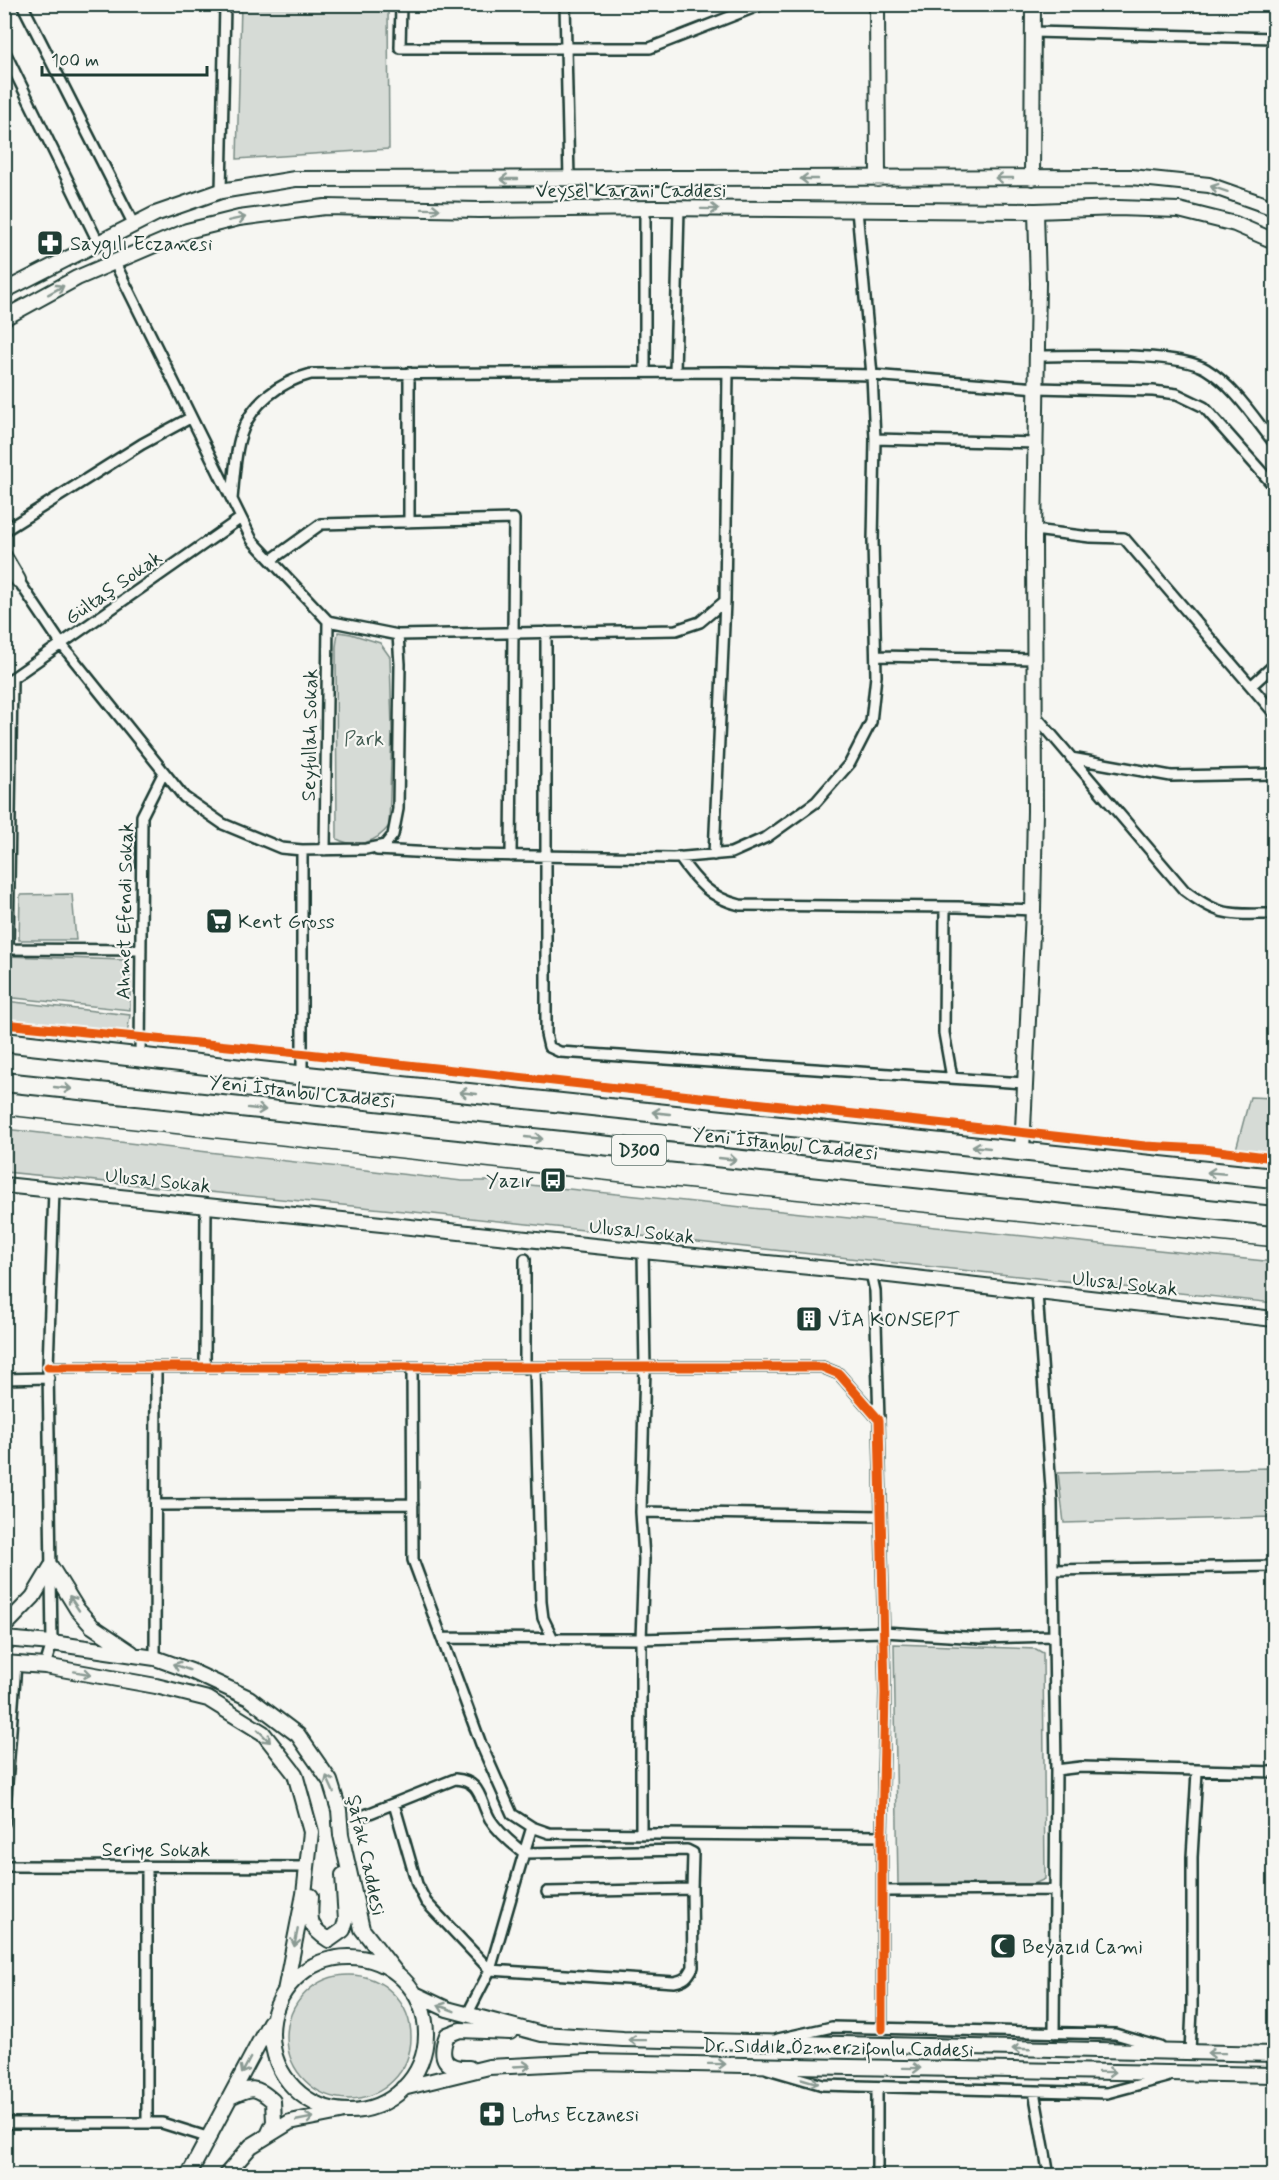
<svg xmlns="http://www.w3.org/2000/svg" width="1279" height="2180" viewBox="0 0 1279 2180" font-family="Mynerve,sans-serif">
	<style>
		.green { fill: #d6dbd6; stroke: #7a8c85; stroke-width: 1.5 }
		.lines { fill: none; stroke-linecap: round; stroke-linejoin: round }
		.street-casing { stroke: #1f3d34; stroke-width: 14 }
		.secondary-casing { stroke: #1f3d34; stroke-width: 18 }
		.highway-casing { stroke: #1f3d34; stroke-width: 22 }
		.street { stroke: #f6f6f2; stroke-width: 9 }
		.secondary { stroke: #f6f6f2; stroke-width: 14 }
		.highway { stroke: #f6f6f2; stroke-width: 18 }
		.tram { stroke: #1f3d34; stroke-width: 1.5 }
		.cycleway-casing { stroke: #f6f6f2; stroke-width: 13 }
		.cycleway { stroke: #e8590c; stroke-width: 9 }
		.oneway { stroke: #8a9a93 }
		.labels { text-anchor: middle; stroke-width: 4.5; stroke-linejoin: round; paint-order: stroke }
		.shield { fill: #f6f6f2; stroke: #60746d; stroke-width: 1.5 }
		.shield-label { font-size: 18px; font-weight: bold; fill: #1f3d34 }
		.street-label { font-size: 20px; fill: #1f3d34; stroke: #f6f6f2 }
		.poi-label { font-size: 20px; fill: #1f3d34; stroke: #f6f6f2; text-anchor: start }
		.park-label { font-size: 20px; fill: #445d54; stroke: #f6f6f2 }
	</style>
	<rect width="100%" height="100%" fill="#f6f6f2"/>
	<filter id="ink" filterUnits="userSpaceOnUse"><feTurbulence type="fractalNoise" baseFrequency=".0167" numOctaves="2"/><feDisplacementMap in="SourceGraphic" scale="12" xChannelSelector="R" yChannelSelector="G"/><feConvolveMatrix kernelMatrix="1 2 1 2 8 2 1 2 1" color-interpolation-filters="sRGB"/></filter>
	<g filter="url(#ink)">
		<path class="green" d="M241 5H388L389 149 237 159Z
			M338 632 351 634 380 643 390 657 392 730 389 826C376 843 356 849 337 839L336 647Z
			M72 894 76 940H19L20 895Z
			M5 956 124 960 130 969V1010L5 997Z
			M5 1001 130 1015 127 1034 5 1021Z
			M1250 1097 1274 1098V1158L1235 1153Z
			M5 1129 462 1181H492L1274 1262V1303L414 1212 5 1172Z
			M1269 1468 1272 1517 1064 1523 1058 1473Z
			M894 1644 1036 1649 1043 1653 1045 1879 1034 1884H898Z
			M287 2037a62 62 0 1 1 124 0a62 62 0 1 1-124 0Z"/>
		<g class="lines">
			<defs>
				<path id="street" d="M22 4 134 225
					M401 4 400 48H650L763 4
					M565 4 569 179
					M1033 32 1274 38
					M4 50 99 244
					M221 191 225 4
					M645 208V372
					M1037 356C1075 356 1177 351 1206 369 1234 386 1254 418 1274 443
					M675 372 679 208
					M875 439 1036 443
					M232 499C234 480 235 452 241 435 251 403 280 382 311 374L728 372 872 375 1037 388 1153 391 1177 394 1204 407 1274 486
					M409 522V373
					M1034 530 1090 537 1124 538 1274 713
					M4 531 142 444 190 418
					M271 560 321 524 514 519 511 856
					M18 580 62 645 184 797 223 824 281 848 302 850 366 849 385 845 393 835 398 809 400 664 398 635 328 621 252 540 114 261
					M546 632V1034L549 1047 560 1052 1024 1083
					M398 635 676 630 700 622 725 601
					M876 656 1035 659
					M4 684 241 518
					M1251 686 1274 665
					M1035 715 1184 890C1221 918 1230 914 1274 914
					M1071 758 1171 776 1274 774
					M302 850V1076
					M325 850 328 621
					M377 850 470 855 673 858 731 853 767 837 816 802 850 763 871 722 876 676 873 541 875 439 872 375 857 210
					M714 855 725 601 728 372
					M679 857C696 881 710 898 740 905L958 907 1033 910
					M945 907 944 1033 952 1078
					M4 949 141 950
					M8 949 12 680
					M140 1056 142 816 164 772
					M871 1273 875 1291 879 1420
					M1037 1293 1052 1502 1056 1770 1081 1767 1274 1772
					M48 1367H822L839 1374 879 1420 885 1693 882 1836V2029
					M205 1367 206 1205
					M412 1368 413 1560 481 1744 512 1814 532 1827 549 1833 882 1836
					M525 1368V1259
					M535 1368 541 1602 543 1618 553 1639
					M4 1379 49 1378
					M156 1505 413 1504
					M641 1512 881 1516
					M1053 1570 1274 1566
					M442 1638 641 1639 884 1632 981 1638 1054 1636
					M155 1658 156 1368
					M45 1666 52 1643 48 1367 54 1190
					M394 1804 417 1884 426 1902 490 1970 674 1982C685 1980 688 1977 693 1967L692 1889 547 1892
					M365 1815 455 1779C482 1781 479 1800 490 1819 499 1833 511 1843 524 1853L532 1827
					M4 1823 16 1664
					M641 1834V1639L644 1559 641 1512 645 1368 643 1251
					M4 1866 308 1867
					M147 1867V2123
					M883 1891 1054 1890
					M467 2015 490 1970 524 1853 687 1850 693 1853 692 1889
					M1054 2033 1056 1770
					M778 2039 832 2027 1115 2034 1160 2047
					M1190 2052 1192 2009V1857L1197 1772
					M768 2069 823 2085 1107 2093 1167 2077
					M877 2087V2176
					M1034 2091 1049 2176
					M4 2123H162L210 2138"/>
				<path id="secondary" d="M877 4 878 179
					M1032 178 1033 4
					M4 291 155 214 221 191 295 179 1131 177 1209 185 1274 208
					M4 318 77 278 187 231 239 218 325 207 479 210 656 208 1036 211 1117 208 1179 210 1235 224 1274 241
					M4 556 18 580
					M1022 1151 1033 910 1035 811 1034 536 1038 283 1036 211
					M4 1185 643 1251 871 1273 1274 1319
					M4 1627 33 1597 51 1567 77 1609 92 1626 132 1653
					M4 1639 52 1643 155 1658 191 1671 249 1698 298 1735 330 1781 339 1810 341 1835 362 1929 397 1974
					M4 1663 45 1666 156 1686 208 1699 263 1733 295 1774 311 1832 304 1894 285 1991
					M311 1896C310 1920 307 1926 329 1940L343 1930 346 1920 343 1875
					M272 2034a77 77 0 1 1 154 0a77 77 0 1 1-154 0Z
					M415 1994 447 2009 542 2034 623 2039 1274 2054
					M469 2068C445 2069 438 2058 447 2035L460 2030 510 2032
					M403 2088 489 2067 588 2062 1274 2075
					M230 2097C251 2087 255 2085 273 2101L274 2122 268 2135
					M188 2176 270 2022
					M225 2176 251 2146 290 2122 340 2112"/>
				<path id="highway" d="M4 1042 269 1072 1274 1178
					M4 1082 1274 1216"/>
			</defs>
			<use href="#street" class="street-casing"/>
			<use href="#secondary" class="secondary-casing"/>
			<use href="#highway" class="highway-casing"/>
			<use href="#street" class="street"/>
			<use href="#secondary" class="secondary"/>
			<use href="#highway" class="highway"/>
			<path class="tram" d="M4 1115 620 1182 1274 1247"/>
			<defs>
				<path id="cycleway" d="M4 1024 308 1054 1145 1146 1203 1149 1274 1158
					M48 1367H822L839 1374 879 1420 885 1693 882 1836V2029"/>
			</defs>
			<use href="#cycleway" class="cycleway-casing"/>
			<use href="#cycleway" class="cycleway"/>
		</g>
		<defs><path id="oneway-shaft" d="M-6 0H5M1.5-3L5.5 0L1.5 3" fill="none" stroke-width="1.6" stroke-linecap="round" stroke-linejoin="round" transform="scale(1.5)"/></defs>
		<g class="oneway">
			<use href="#oneway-shaft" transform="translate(1004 178) rotate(180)"/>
			<use href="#oneway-shaft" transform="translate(509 179) rotate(180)"/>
			<use href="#oneway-shaft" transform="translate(809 179) rotate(180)"/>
			<use href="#oneway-shaft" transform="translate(1219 189) rotate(-162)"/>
			<use href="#oneway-shaft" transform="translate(431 209) rotate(1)"/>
			<use href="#oneway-shaft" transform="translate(710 209) rotate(1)"/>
			<use href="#oneway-shaft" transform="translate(237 219) rotate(-12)"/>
			<use href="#oneway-shaft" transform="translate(56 290) rotate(-29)"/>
			<use href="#oneway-shaft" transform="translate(63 1088) rotate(6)"/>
			<use href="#oneway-shaft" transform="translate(468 1093) rotate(-174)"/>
			<use href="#oneway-shaft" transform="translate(257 1109) rotate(6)"/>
			<use href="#oneway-shaft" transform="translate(661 1113) rotate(-174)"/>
			<use href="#oneway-shaft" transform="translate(534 1138) rotate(6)"/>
			<use href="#oneway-shaft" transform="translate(981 1147) rotate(-174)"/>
			<use href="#oneway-shaft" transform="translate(728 1159) rotate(6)"/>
			<use href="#oneway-shaft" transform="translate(1216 1173) rotate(-175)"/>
			<use href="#oneway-shaft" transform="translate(74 1603) rotate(-124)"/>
			<use href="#oneway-shaft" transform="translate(181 1667) rotate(-160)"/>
			<use href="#oneway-shaft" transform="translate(83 1673) rotate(10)"/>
			<use href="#oneway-shaft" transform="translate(264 1736) rotate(45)"/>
			<use href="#oneway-shaft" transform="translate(330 1784) rotate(-114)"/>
			<use href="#oneway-shaft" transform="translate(296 1938) rotate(101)"/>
			<use href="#oneway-shaft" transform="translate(446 2008) rotate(-159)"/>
			<use href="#oneway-shaft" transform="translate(637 2040) rotate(-179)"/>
			<use href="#oneway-shaft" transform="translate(1021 2049) rotate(-178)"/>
			<use href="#oneway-shaft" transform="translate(1216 2053) rotate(-179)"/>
			<use href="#oneway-shaft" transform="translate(717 2064) rotate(1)"/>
			<use href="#oneway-shaft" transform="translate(246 2066) rotate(118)"/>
			<use href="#oneway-shaft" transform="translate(522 2066) rotate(-3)"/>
			<use href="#oneway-shaft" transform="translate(912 2068) rotate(1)"/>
			<use href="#oneway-shaft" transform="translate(1107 2072) rotate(1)"/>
			<use href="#oneway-shaft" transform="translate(810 2081) rotate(16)"/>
			<use href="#oneway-shaft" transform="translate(305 2119) rotate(-11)"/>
		</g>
	</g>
	<defs>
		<symbol id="pharmacy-square" viewBox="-11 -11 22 22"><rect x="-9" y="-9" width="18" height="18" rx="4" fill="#1f3d34" stroke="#f6f6f2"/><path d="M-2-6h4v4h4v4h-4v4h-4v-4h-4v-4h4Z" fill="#fff"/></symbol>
		<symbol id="supermarket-square" viewBox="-11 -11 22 22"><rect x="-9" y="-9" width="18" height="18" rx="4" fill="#1f3d34" stroke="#f6f6f2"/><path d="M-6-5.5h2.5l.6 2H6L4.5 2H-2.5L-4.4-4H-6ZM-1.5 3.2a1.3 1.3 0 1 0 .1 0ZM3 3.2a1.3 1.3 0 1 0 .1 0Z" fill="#fff"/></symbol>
		<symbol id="bus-square" viewBox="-11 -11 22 22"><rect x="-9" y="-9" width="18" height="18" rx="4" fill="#1f3d34" stroke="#f6f6f2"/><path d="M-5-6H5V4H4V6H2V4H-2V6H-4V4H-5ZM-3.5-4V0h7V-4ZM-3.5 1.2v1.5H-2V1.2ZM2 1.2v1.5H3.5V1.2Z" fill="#fff"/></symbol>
		<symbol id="building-square" viewBox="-11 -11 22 22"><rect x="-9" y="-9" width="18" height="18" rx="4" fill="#1f3d34" stroke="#f6f6f2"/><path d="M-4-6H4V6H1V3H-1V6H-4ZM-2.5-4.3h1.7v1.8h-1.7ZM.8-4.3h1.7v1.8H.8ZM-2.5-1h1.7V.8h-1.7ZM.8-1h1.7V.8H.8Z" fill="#fff"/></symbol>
		<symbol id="mosque-square" viewBox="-11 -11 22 22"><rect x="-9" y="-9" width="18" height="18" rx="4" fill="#1f3d34" stroke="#f6f6f2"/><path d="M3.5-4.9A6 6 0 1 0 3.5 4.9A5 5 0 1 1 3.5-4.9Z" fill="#fff"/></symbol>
	</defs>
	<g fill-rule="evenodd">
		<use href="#pharmacy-square" x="35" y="228" width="30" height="30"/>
		<use href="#supermarket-square" x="204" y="906" width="30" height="30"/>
		<use href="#bus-square" x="538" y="1165" width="30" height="30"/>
		<use href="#building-square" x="794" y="1304" width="30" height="30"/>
		<use href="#mosque-square" x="988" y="1931" width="30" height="30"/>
		<use href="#pharmacy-square" x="477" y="2099" width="30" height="30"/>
	</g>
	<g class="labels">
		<rect class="shield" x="612" y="1135" width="54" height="30" rx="4.5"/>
		<g class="shield-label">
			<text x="639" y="1156">D300</text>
		</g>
		<g class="street-label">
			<text x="631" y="197">Veysel Karani Caddesi</text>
			<text transform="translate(113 587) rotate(-35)" y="7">Gültaş Sokak</text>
			<text transform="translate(309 735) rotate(-89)" y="7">Seyfullah Sokak</text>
			<text transform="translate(124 911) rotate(-89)" y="7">Ahmet Efendi Sokak</text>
			<text transform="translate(302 1091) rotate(6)" y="7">Yeni İstanbul Caddesi</text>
			<text transform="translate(785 1143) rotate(6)" y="7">Yeni İstanbul Caddesi</text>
			<text transform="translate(158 1180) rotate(6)" y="7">Ulusal Sokak</text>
			<text transform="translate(642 1231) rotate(6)" y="7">Ulusal Sokak</text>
			<text transform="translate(1125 1283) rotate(6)" y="7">Ulusal Sokak</text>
			<text x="156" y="1856">Seriye Sokak</text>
			<text transform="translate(367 1855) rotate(78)" y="7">Şafak Caddesi</text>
			<text transform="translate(838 2047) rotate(1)" y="7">Dr. Sıddık Özmerzifonlu Caddesi</text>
		</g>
		<g class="poi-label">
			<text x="70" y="250">Saygılı Eczanesi</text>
			<text x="238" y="928">Kent Gross</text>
			<text x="534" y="1187" text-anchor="end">Yazır</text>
			<text x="828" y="1326">VİA KONSEPT</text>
			<text x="1022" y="1953">Beyazıd Cami</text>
			<text x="512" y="2121">Lotus Eczanesi</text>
		</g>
		<g class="park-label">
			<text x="364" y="745">Park</text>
		</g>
	</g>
	<rect width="1279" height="2180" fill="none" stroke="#f6f6f2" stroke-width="24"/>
	<rect x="12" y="12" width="1255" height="2156" fill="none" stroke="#1f3d34" stroke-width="2" filter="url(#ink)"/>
	<path d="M42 66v9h165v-9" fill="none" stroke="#1f3d34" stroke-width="3"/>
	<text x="51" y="66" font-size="18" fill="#1f3d34" stroke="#f6f6f2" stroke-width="4.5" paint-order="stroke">100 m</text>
</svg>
